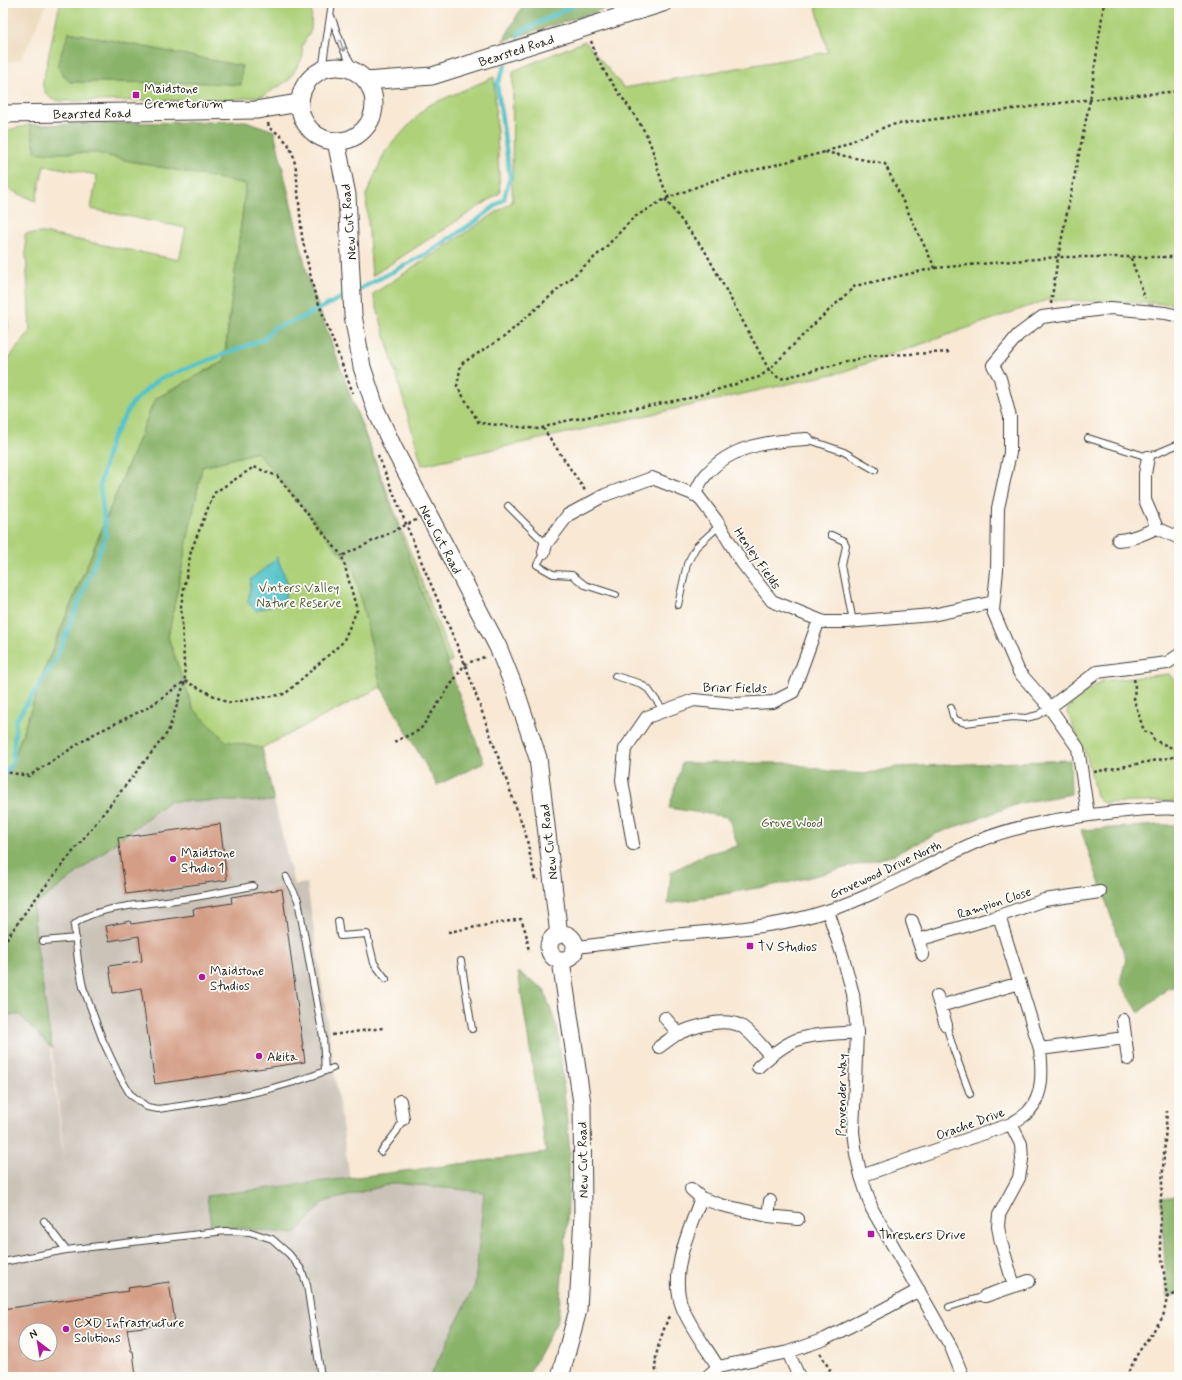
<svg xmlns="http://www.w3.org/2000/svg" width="1182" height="1380" viewBox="0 0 1182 1380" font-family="Mynerve,sans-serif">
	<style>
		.built { fill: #ecd8ba }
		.industrial { fill: #cbc3b8; fill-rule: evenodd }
		.green { fill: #aed17a; stroke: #65764b }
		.forest { fill: #8ab36a; stroke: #536843 }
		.water { fill: #55c3ca; stroke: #387073 }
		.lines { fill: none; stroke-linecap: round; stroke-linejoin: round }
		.stream { stroke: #55c3ca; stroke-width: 4.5 }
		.building { fill: #d49e86; fill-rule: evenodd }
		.lane-casing { stroke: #3d3b38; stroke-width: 8 }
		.street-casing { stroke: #3d3b38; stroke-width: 14 }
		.secondary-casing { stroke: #3d3b38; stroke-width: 19 }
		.path { stroke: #3d3b38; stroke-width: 2.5; stroke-dasharray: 3 3; stroke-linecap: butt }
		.lane { stroke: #fff; stroke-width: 6 }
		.street { stroke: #fff; stroke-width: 12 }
		.secondary { stroke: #fff; stroke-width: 17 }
		.oneway { stroke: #999 }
		.poi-dot { fill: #b5179e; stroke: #fdfcf7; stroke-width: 1.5 }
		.labels { text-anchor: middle; stroke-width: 3.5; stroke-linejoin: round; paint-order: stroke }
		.street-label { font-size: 13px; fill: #1c1c1c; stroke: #fdfcf7 }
		.poi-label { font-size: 13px; fill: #1c1c1c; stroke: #fdfcf7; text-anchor: start }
		.park-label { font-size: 13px; fill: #4f5b3d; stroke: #fdfcf7 }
	</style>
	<rect width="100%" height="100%" fill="#fdfcf7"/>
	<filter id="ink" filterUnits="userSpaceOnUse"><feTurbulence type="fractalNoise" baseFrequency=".025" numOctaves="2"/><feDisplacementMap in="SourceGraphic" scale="8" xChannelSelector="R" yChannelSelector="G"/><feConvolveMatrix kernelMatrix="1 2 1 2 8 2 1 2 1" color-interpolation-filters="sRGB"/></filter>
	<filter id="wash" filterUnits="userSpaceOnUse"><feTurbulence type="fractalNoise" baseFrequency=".012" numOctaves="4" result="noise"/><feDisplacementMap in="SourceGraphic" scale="16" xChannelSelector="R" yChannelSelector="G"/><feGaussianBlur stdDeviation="0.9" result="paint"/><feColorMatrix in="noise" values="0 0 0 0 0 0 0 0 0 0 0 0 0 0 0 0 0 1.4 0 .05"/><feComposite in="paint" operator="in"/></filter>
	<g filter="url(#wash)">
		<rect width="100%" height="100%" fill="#f8e8d4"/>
		<path class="built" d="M3 3H47L21 60 3 62Z"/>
		<path class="industrial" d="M262 748 294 885 307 883 350 1179 219 1195 395 1183 484 1192 475 1285 430 1377H3V987L36 940 33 907 169 801ZM40 969 49 1028 64 1153 63 1152ZM26 1330H50V1354H26Z"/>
		<path class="green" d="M60 3H312L311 30 302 46 303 57 289 80 263 96 227 100 62 101 51 99C45 93 42 89 43 81Z
			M815 3H1179V304L1047 300 842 372 422 465 373 294 512 202 513 71 585 41 624 88 828 52Z
			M494 77 500 193 372 276 366 195 386 150 427 106Z
			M30 125 246 184 224 361 155 399 47 663 3 789V460H4L3 454V366L30 331 25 234 43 233 179 260 186 228 91 209 97 175 44 165 36 201 8 189 3 173V131Z
			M5 268 8 328 3 337V270Z
			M354 405 452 661 381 687 262 748 169 801 33 907 36 940 3 793 168 637 202 467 257 452Z
			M1169 674 1179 686V801L1103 803 1096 796 1087 757 1067 713 1069 704 1102 681Z"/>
		<path class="forest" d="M524 3H624L503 41Z
			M69 32 242 66 241 85 210 83 70 82 60 71 57 65Z
			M246 121 274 131 309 281 484 763 437 785 381 687 354 570 257 452 202 467 168 637 193 708 226 741 262 748 274 801H169L33 907 36 940 52 1049 20 1015H3V790L47 663 155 399 224 361 246 184 124 160 96 153H36L30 125Z
			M1070 760 1071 794 1021 803 938 833 891 856 791 882 668 904 671 872 706 854 738 846 728 817 669 808 682 763H790L828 771 864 774 897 767Z
			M1159 825H1179V987L1168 988 1139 1013 1120 982 1126 959 1081 830Z
			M518 972 544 990 558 1031 570 1151 567 1225 558 1319 527 1377H430L475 1285 484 1192 395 1183 324 1202 295 1234 211 1225 207 1196 546 1153Z
			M1179 1196V1292L1167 1298 1161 1198Z"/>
		<path class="water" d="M277 557 288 584 284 602 256 611 248 603 251 579 269 565Z"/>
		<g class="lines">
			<path class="stream" d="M518 37 520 32 579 3
				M356 291 426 254 476 221 504 199 510 177 497 84 505 66
				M3 775 12 764 16 720 56 659 106 535 100 485 111 440 133 402 159 379 264 339 274 328 299 319 347 295"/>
		</g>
		<g id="blocks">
			<path class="building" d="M220 824 227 880 126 894 118 838Z
				M282 889 305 1062 155 1084 141 988 113 993 109 966 142 961 139 936 109 941 106 926 130 921 131 924 194 915 193 909 232 903 231 897Z
				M169 1282 175 1323 127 1329 131 1351H133L136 1377H3V1309L129 1291 128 1288ZM26 1330H50V1354H26Z"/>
		</g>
	</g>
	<g filter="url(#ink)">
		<use href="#blocks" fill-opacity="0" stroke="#3d3b38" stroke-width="1"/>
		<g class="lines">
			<defs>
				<path id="lane" d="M331 16 344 51 357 73
					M322 70 332 3
					M1088 438 1148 457 1179 444
					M807 439 844 452 875 470
					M508 506 546 544
					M831 535 844 541 846 545 842 565 853 622
					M544 552 537 565 553 574 572 575 585 585 616 595
					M678 605 687 564 696 547 719 526
					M615 676 639 683 648 689 664 711
					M951 708 953 716 956 720 965 723 1013 717 1026 718 1038 715 1049 708
					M286 877 298 900 323 1037 325 1071
					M253 886C231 890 210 895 189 898 161 903 93 905 74 925L78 961 83 987 103 1041 120 1077 130 1094 147 1107 158 1109C217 1101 278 1091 333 1068
					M338 921 340 936 367 934 374 963 386 979
					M43 941 76 938
					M461 961 472 1029
					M946 1025 954 1051 970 1094
					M381 1152 397 1131 403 1119
					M44 1221 66 1250
					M3 1262 66 1250 225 1231 250 1232 272 1239 289 1254 301 1269 307 1285 321 1377
					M949 1307 985 1296"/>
				<path id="street" d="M1148 457 1145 474V500L1157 528 1179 538
					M694 495C698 489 700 481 705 476 730 445 770 441 807 439
					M1118 540C1132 540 1144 533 1157 528
					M544 552 546 544 568 515 605 495 652 478 698 496 716 520 743 564 772 601 824 622H847L932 615 994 602
					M1049 708 1097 672 1167 663 1179 655
					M1088 815 1078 748 1047 704 1019 672 993 611 997 570 998 508 1010 453V417L1000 378 993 365 1018 335 1042 317 1111 308 1165 313 1179 316
					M633 844 622 780 625 749 647 717 694 700 735 704 773 702 793 692 819 620
					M828 911 843 957 853 994 857 1032 853 1132 856 1154 861 1176 872 1209 935 1319 951 1347 963 1377
					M912 921 923 955
					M918 940 999 916 1044 900 1100 892
					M575 947C607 944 639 939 672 935 724 930 776 928 827 911 881 894 929 862 981 840 1024 823 1071 817 1116 812 1137 810 1158 807 1179 809
					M937 996 946 1025
					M940 1006 1020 983
					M665 1018 679 1034
					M1123 1020 1128 1059
					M659 1047C665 1043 672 1037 679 1033 696 1026 722 1018 739 1025 750 1030 762 1047 770 1055
					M1040 1049 1125 1038
					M758 1067C770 1056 784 1044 799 1039 817 1033 838 1034 857 1032
					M400 1101 403 1119
					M1011 1124 1021 1144 1022 1160 1019 1178 999 1215 998 1227 1001 1242 1014 1286
					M861 1176 1011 1124C1017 1120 1025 1116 1029 1111 1044 1095 1042 1069 1040 1049L999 916
					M691 1189 701 1198 721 1205 768 1216 798 1219
					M701 1198C689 1231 668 1275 683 1309 691 1328 707 1349 718 1367
					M768 1216 770 1201
					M985 1296 1029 1281
					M788 1352 799 1377
					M707 1377 718 1367 788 1352 825 1339 886 1308 919 1290"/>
				<path id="secondary" d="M300 104a37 37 0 1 1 74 0a37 37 0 1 1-74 0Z
					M366 81 432 76 663 3
					M3 114 256 110 299 103
					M336 141 347 195 353 315 362 367 376 410 393 447 498 647 516 692 538 758 559 935
					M549 947a13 13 0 1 1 26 0a13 13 0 1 1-26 0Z
					M560 1377 578 1310 583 1214 582 1103 561 961"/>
			</defs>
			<use href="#lane" class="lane-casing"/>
			<use href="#street" class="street-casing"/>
			<use href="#secondary" class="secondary-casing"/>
			<path class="path" d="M591 41C594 49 596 57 600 64 614 88 632 109 646 134 656 154 658 178 669 198
				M268 123 269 128 279 134 288 144 293 154 296 169 302 237 314 291 353 393
				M825 152 885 164 935 268 855 286 809 329 769 370 759 377 690 398 560 422 539 429 479 423 457 386 461 364 504 337 605 248 633 218 665 199 712 181Z
				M826 152 890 125 1076 101 1179 91
				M665 199 705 251 769 370 780 379 869 356 951 352
				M1131 258 1145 298
				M935 268 1058 257H1179
				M1051 304 1058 257 1090 100 1104 3
				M543 428 586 492
				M378 455 424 568 465 664 526 835 535 880 538 879
				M1134 679 1135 684 1134 700 1144 731 1151 734 1154 740 1179 751
				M394 742 420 730 465 664 487 656
				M1094 772 1179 756
				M3 773 5 772 29 776 92 735 149 707 185 681 228 703 285 694 343 642 357 610 342 556 416 520
				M448 932 521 919 526 933 529 952
				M3 944 29 907 168 732 185 681 181 605 191 551 214 493 254 467 277 476 342 556
				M332 1035 383 1028
				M1167 1298 1179 1292
				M820 1353 834 1377
				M658 1377C650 1361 663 1333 668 1318L671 1315
				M1126 1377 1138 1353 1163 1317 1167 1298 1160 1241 1161 1198 1167 1111"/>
			<use href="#lane" class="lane"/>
			<use href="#street" class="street"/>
			<use href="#secondary" class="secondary"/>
		</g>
		<defs><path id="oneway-shaft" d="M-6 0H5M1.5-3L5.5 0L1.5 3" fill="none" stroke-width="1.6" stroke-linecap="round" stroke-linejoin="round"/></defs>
		<use class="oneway" href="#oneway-shaft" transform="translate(342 46) rotate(70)"/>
	</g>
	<g class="poi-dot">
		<rect x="132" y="91" width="8" height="8" rx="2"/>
		<circle cx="173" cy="859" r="4"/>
		<rect x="746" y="942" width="8" height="8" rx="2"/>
		<circle cx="202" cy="977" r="4"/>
		<circle cx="259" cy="1056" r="4"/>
		<rect x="867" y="1230" width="8" height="8" rx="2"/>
		<circle cx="66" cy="1329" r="4"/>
	</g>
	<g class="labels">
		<g class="street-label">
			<text transform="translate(516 50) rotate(-18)" y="5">Bearsted Road</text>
			<text transform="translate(92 113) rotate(-1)" y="5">Bearsted Road</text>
			<text transform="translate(348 222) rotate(-95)" y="5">New Cut Road</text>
			<text transform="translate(441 539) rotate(62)" y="5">New Cut Road</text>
			<text transform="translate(758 558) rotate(55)" y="5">Henley Fields</text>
			<text transform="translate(735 687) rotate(1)" y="5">Briar Fields</text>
			<text transform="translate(548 842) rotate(-97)" y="5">New Cut Road</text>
			<text transform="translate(885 869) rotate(-25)" y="5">Grovewood Drive North</text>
			<text transform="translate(994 902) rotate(-18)" y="5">Rampion Close</text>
			<text transform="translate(841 1095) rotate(-89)" y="5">Provender Way</text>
			<text transform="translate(970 1123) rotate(-20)" y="5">Orache Drive</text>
			<text transform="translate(582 1160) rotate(-91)" y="5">New Cut Road</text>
		</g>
		<g class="poi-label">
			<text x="144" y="93">Maidstone<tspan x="144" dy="15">Cremetorium</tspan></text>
			<text x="181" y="857">Maidstone<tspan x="181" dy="15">Studio 1</tspan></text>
			<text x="758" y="951">TV Studios</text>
			<text x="210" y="975">Maidstone<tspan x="210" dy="15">Studios</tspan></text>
			<text x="267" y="1061">Akita</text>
			<text x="879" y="1239">Threshers Drive</text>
			<text x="74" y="1327">CXD Infrastructure<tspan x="74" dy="15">Solutions</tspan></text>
		</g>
		<g class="park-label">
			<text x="299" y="592">Vinters Valley<tspan x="299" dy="15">Nature Reserve</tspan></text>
			<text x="792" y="827">Grove Wood</text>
		</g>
	</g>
	<rect width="1182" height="1380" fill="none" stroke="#fdfcf7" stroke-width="16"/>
	<g transform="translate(38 1342) rotate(329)"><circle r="19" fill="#fdfcf7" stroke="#a3a29f"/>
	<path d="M0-3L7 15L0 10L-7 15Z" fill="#b5179e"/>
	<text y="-6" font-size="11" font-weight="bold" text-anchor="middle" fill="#1c1c1c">N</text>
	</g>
</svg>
